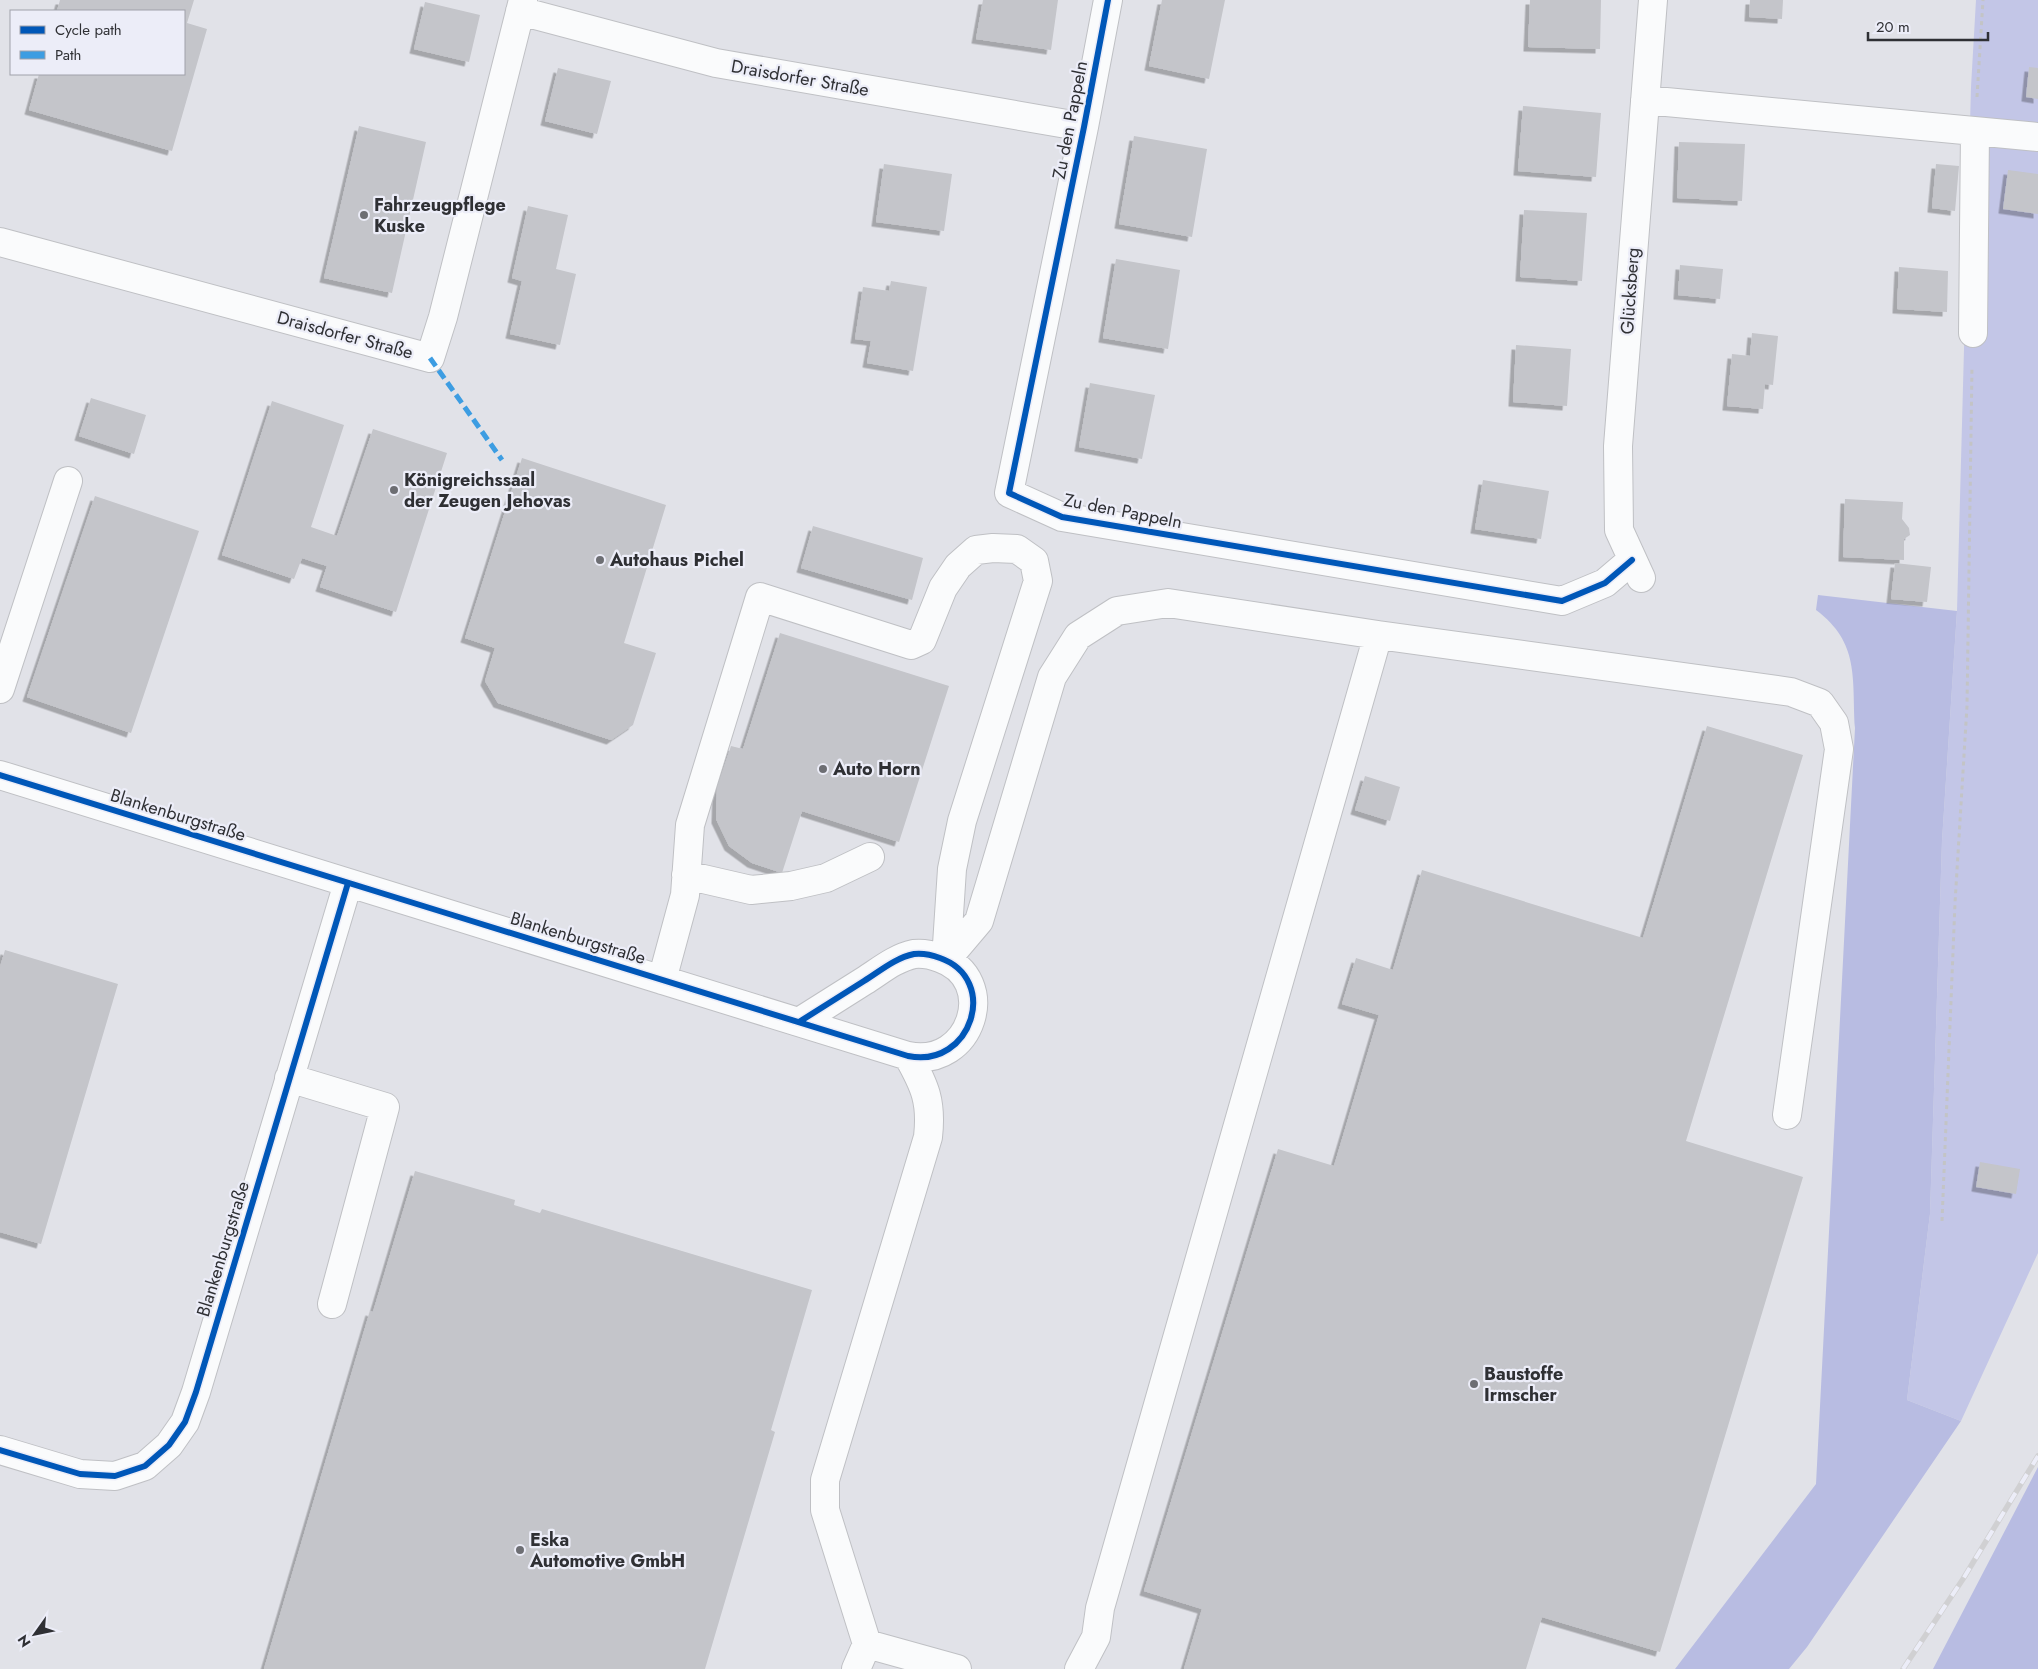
<svg xmlns="http://www.w3.org/2000/svg" width="2038" height="1669" viewBox="0 0 2038 1669" font-family="Jost,sans-serif">
	<style>
		.green { fill: #c3c6e7 }
		.forest { fill: #b8bce2 }
		.building { fill: #c4c5ca; filter: url(#shadow) }
		.lines { fill: none; stroke-linecap: round; stroke-linejoin: round }
		.minor-casing { stroke: #bfc0c4; stroke-width: 30 }
		.path { stroke: #c3c4c6; stroke-width: 3; stroke-dasharray: 4 4; stroke-linecap: butt }
		.minor { stroke: #fafbfc; stroke-width: 28 }
		.rail-casing { stroke: #d0d0d2; stroke-width: 5.5 }
		.rail { stroke: #ecedf8; stroke-width: 4; stroke-dasharray: 11; stroke-linecap: butt }
		.quiet { stroke: #3d9de2; stroke-width: 5; stroke-dasharray: 10 5; stroke-linecap: butt }
		.cycleway-casing { stroke: #ecedf8; stroke-width: 9 }
		.cycleway { stroke: #0057b8; stroke-width: 6 }
		.poi-dot { fill: #6d6e73; stroke: #ecedf8; stroke-width: 2 }
		.labels { text-anchor: middle; stroke-width: 4.5; stroke-linejoin: round; paint-order: stroke }
		.street-label { font-size: 18px; fill: #2f3034; stroke: #ecedf8 }
		.poi-label { font-size: 18px; font-weight: bold; fill: #2f3034; stroke: #ecedf8; text-anchor: start }
	</style>
	<defs>
		<filter id="shadow"><feDropShadow dx="-4.5" dy="4.5" stdDeviation="0" flood-color="#0004"/></filter>
	</defs>
	<rect width="100%" height="100%" fill="#e1e2e8"/>
	<path class="green" d="M1976 0H2038V1253L1961 1421 1907 1400 1930 1214 1942 841 1957 611 1971 87Z"/>
	<path class="forest" d="M1818 595 1957 611 1942 841 1930 1214 1907 1400 1961 1421 1807 1647 1789 1669H1675L1816 1484 1855 728C1852 678 1860 643 1816 610Z
		M2038 1467V1669H1933Z"/>
	<path class="building" d="M60 0H194L187 23 207 29 172 151 29 110 39 74H184V11H57Z
		M983 0H1058L1051 50 976 39Z
		M1162 0H1225L1209 79 1149 66Z
		M1530 0H1601L1600 49 1528 47Z
		M1750 0H1783L1782 19 1749 17Z
		M425 2 480 15 469 62 414 49Z
		M2029 67 2038 68V99L2026 97Z
		M558 68 611 81 597 134 545 121Z
		M1523 106 1601 113 1596 177 1518 171Z
		M359 126 426 142 392 293 324 278Z
		M1134 136 1207 149 1192 237 1119 224Z
		M1679 142 1745 144 1742 201 1677 198Z
		M884 164 952 174 944 231 876 222Z
		M1936 164 1959 166 1955 211 1932 208Z
		M2008 170 2038 174V214L2003 209Z
		M528 206 568 215 556 269 576 274 560 345 510 334 522 281 512 278Z
		M1524 210 1587 213 1582 281 1520 277Z
		M1116 259 1180 270 1168 349 1103 338Z
		M1680 265 1723 269 1720 299 1678 295Z
		M1899 267 1948 271 1947 312 1897 309Z
		M891 281 927 287 913 371 867 363 871 341 855 339 863 287 889 291Z
		M1752 333 1778 336 1773 385 1765 384 1763 409 1727 406 1732 354 1750 356Z
		M1516 345 1571 349 1567 406 1513 402Z
		M1090 383 1155 395 1142 459 1079 447Z
		M91 398 146 415 134 454 79 436Z
		M272 401 344 425 311 527 337 536 373 429 447 453 396 612 320 587 327 566 302 558 294 579 222 555Z
		M522 458 666 505 624 643 656 653 633 725 611 740 498 703 485 681 495 648 465 638Z
		M1483 480 1549 491 1541 539 1475 529Z
		M95 496 199 531 131 733 27 697Z
		M1845 499 1903 502 1902 519 1909 528 1910 535 1904 539V560L1843 557Z
		M813 526 923 558 912 600 801 568Z
		M1895 563 1931 567 1927 602 1891 599Z
		M780 633 949 686 899 842 802 811 782 873 752 863 729 846 716 819 717 788 731 746 743 749Z
		M1707 726 1803 755 1686 1141 1803 1177 1660 1652 1542 1617 1526 1669H1184L1202 1609 1144 1591 1278 1149 1334 1166 1379 1015 1342 1004 1356 958 1393 970 1422 870 1643 938Z
		M1365 776 1400 787 1390 821 1355 810Z
		M5 950 118 984 41 1244 0 1232V967Z
		M1980 1162 2020 1169 2016 1194 1976 1187Z
		M415 1171 515 1200 514 1205 540 1213 542 1209 812 1290 771 1430 775 1432 705 1669H264L370 1311 373 1312Z"/>
	<g class="lines">
		<defs>
			<path id="minor" d="M1108 0 1084 127 1009 493 1062 517 1562 601 1605 583 1632 560
				M520 11 716 63 1084 127
				M1645 100 2038 137
				M0 242 430 358 443 317 523 0
				M1973 333 1975 131
				M1641 578 1619 530 1618 446 1653 0
				M1378 635 1791 692 1820 703 1834 723 1839 749 1787 1115
				M0 689 68 481
				M0 775C303 869 605 962 908 1056 972 1069 1000 979 940 958 932 955 923 953 914 954 895 958 880 971 864 981 842 995 821 1008 799 1022
				M686 875 751 890 791 886 826 878 870 857
				M946 960 979 921 1052 677 1078 636 1117 611 1168 603 1378 635 1100 1608 1096 1637 1079 1669
				M662 980 685 895 690 825 760 597 911 645 922 640 943 588 958 566 976 550 993 548 1017 549 1034 561 1038 581 962 821 952 869 946 960
				M289 1078 385 1107 332 1304
				M0 1450 80 1474 115 1476 145 1466 169 1445 185 1422 196 1392 348 883
				M867 1644 957 1669
				M856 1669 867 1644 825 1510V1480L928 1137C932 1102 925 1086 908 1056"/>
		</defs>
		<use href="#minor" class="minor-casing"/>
		<path class="path" d="M1977 97 1983 0
			M1942 1221 1955 903 1967 706 1972 366"/>
		<use href="#minor" class="minor"/>
		<defs>
			<path id="rail" d="M1903 1669 1963 1579 2038 1456"/>
		</defs>
		<use href="#rail" class="rail-casing"/>
		<use href="#rail" class="rail"/>
		<path class="quiet" d="M430 358 502 460"/>
		<defs>
			<path id="cycleway" d="M1108 0 1084 127 1009 493 1062 517 1562 601 1605 583 1632 560
				M0 775C303 869 605 962 908 1056 972 1069 1000 979 940 958 932 955 923 953 914 954 895 958 880 971 864 981 842 995 821 1008 799 1022
				M0 1450 80 1474 115 1476 145 1466 169 1445 185 1422 196 1392 348 883"/>
		</defs>
		<use href="#cycleway" class="cycleway-casing"/>
		<use href="#cycleway" class="cycleway"/>
	</g>
	<g class="poi-dot">
		<circle cx="364" cy="215" r="5"/>
		<circle cx="394" cy="490" r="5"/>
		<circle cx="600" cy="560" r="5"/>
		<circle cx="823" cy="769" r="5"/>
		<circle cx="1474" cy="1384" r="5"/>
		<circle cx="520" cy="1550" r="5"/>
	</g>
	<g class="labels">
		<g class="street-label">
			<text transform="translate(800 78) rotate(10)" y="6">Draisdorfer Straße</text>
			<text transform="translate(1070 120) rotate(-79)" y="6">Zu den Pappeln</text>
			<text transform="translate(1630 291) rotate(-86)" y="6">Glücksberg</text>
			<text transform="translate(345 335) rotate(15)" y="6">Draisdorfer Straße</text>
			<text transform="translate(1123 511) rotate(11)" y="6">Zu den Pappeln</text>
			<text transform="translate(178 815) rotate(17)" y="6">Blankenburgstraße</text>
			<text transform="translate(578 938) rotate(17)" y="6">Blankenburgstraße</text>
			<text transform="translate(223 1249) rotate(-73)" y="6">Blankenburgstraße</text>
		</g>
		<g class="poi-label">
			<text x="374" y="211">Fahrzeugpflege<tspan x="374" dy="21">Kuske</tspan></text>
			<text x="404" y="486">Königreichssaal<tspan x="404" dy="21">der Zeugen Jehovas</tspan></text>
			<text x="610" y="566">Autohaus Pichel</text>
			<text x="833" y="775">Auto Horn</text>
			<text x="1484" y="1380">Baustoffe<tspan x="1484" dy="21">Irmscher</tspan></text>
			<text x="530" y="1546">Eska<tspan x="530" dy="21">Automotive GmbH</tspan></text>
		</g>
	</g>
	<rect x="10" y="10" width="175" height="65" fill="#ecedf8" stroke="#a0a1aa"/>
	<rect x="20" y="26" width="25" height="8" fill="#0057b8" stroke="#a0a1aa"/>
	<text x="55" y="35" font-size="15" fill="#2f3034">Cycle path</text>
	<rect x="20" y="51" width="25" height="8" fill="#3d9de2" stroke="#a0a1aa"/>
	<text x="55" y="60" font-size="15" fill="#2f3034">Path</text>
	<g transform="translate(35 1634) rotate(237)" stroke="#ecedf8" stroke-width="4" paint-order="stroke">
	<path d="M0-4L9 19L0 12L-9 19Z" fill="#2f3034"/>
	<text y="-8" font-size="14" font-weight="bold" text-anchor="middle" fill="#2f3034">N</text>
	</g>
	<path d="M1868 32v8h120v-8" fill="none" stroke="#2f3034" stroke-width="2.5"/>
	<text x="1876" y="32" font-size="15" fill="#2f3034" stroke="#ecedf8" stroke-width="4" paint-order="stroke">20 m</text>
</svg>
